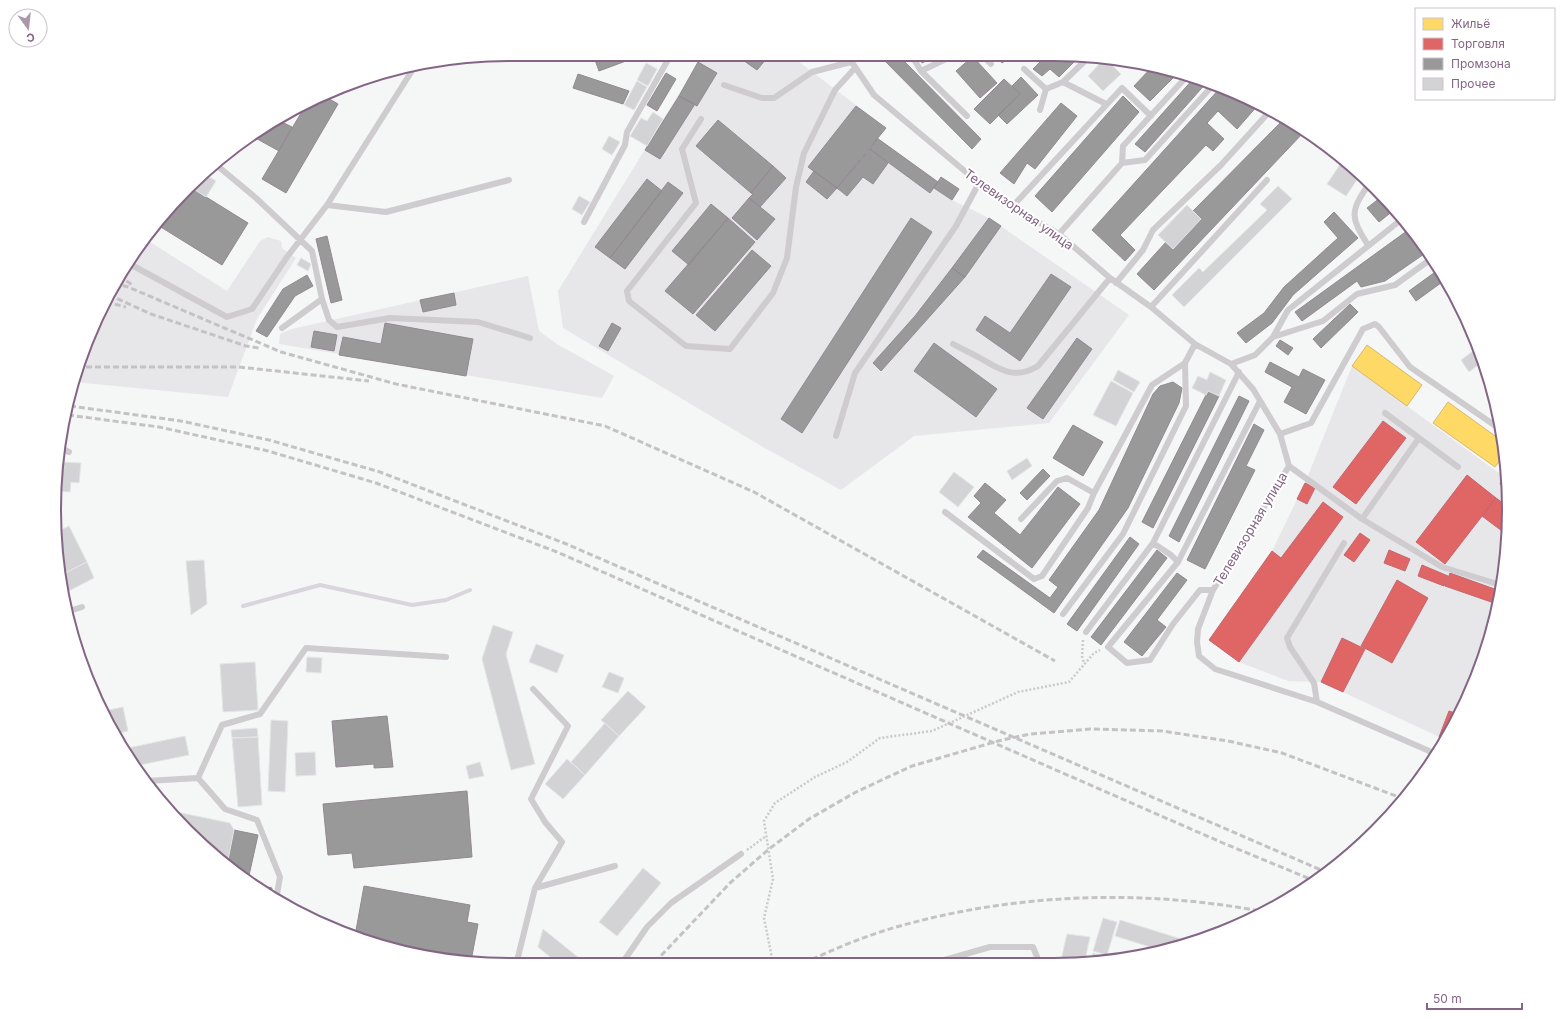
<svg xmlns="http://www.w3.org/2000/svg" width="1563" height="1019" viewBox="0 0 1563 1019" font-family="Inter,sans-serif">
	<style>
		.built { fill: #e7e6e9 }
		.homes { fill: #ffd966; stroke: #dab670 }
		.shops { fill: #e06666; stroke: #c46670 }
		.industry { fill: #999; stroke: #938993 }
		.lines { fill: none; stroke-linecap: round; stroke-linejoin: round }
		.stream { stroke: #dad4dd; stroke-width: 4 }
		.building { fill: #d3d2d4; stroke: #e4e6e6 }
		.path { stroke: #cac9cb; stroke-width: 2.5; stroke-dasharray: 2 2; stroke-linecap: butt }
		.service { stroke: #ceccce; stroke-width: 6 }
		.rail { stroke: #c5c2c6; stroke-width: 3; stroke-dasharray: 6 3; stroke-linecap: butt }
		.labels { text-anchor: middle; stroke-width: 4; stroke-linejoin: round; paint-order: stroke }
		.street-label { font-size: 13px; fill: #846586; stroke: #fff }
		.rim { fill: none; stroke: #846586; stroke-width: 2 }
	</style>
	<rect width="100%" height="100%" fill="#f5f6f6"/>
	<path class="built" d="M701 58H794L886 128 870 149 930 193 934 188 952 200 989 218 1129 315 1049 423 914 436 841 490 763 447 563 328 558 291Z
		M268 237 281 241 282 248 296 258 257 319 228 397 74 382 78 363 115 282 144 238 227 291 260 241Z
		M528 276 539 331 557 344 614 376 602 398 279 344 280 334 292 329Z
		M1352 366 1503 476 1506 470 1508 479 1505 569 1485 656 1446 740 1321 682 1288 681 1239 662 1209 640 1272 551 1305 483Z"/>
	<path class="homes" d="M1367 345 1422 385 1407 406 1352 366Z
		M1448 402 1502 441 1504 455 1495 467 1433 423Z"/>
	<path class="shops" d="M1383 421 1406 438 1356 504 1333 487Z
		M1506 470 1508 479V488L1500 484Z
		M1467 475 1496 498 1445 564 1416 542Z
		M1305 483 1315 488 1307 504 1297 499Z
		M1496 498 1507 506 1506 534 1482 516Z
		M1323 502 1343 517 1239 662 1209 640 1272 551 1281 558Z
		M1360 533 1370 540 1354 562 1344 555Z
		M1389 550 1410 559 1405 571 1384 563Z
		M1422 565 1448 576 1444 586 1418 576Z
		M1450 573 1500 591 1497 604 1445 586Z
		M1397 580 1428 598 1392 663 1361 646Z
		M1342 638 1365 649 1343 692 1321 682Z
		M1449 711 1458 714 1446 740 1439 737Z"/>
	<path class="industry" d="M600 58H634L599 71 595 60Z
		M740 58H767L757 70Z
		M882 58H901L981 139 972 149Z
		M920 58H932L922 63Z
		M971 58H974L997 83 980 98 956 71Z
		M998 58H1009L1002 63Z
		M1044 58H1078L1059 77 1050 69 1042 76 1033 69Z
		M698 62 717 73 697 106 679 96Z
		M1152 67 1178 73 1150 101 1134 86Z
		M666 73 676 79 657 111 647 105Z
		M578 74 629 91 623 104 573 88Z
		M1021 77 1038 95 1007 124 998 115 1020 94 1012 86Z
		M1195 77 1208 81 1145 152 1135 144Z
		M1004 79 1020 94 990 124 974 109Z
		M1221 87 1259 104 1237 129 1218 111 1207 123 1224 139 1213 151 1206 145 1120 235 1135 250 1125 261 1092 230Z
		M679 96 695 104 660 159 645 150Z
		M1123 96 1139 112 1052 212 1035 196Z
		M326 97 338 104 286 193 262 179 304 108Z
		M1061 103 1077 116 1035 169 1027 163 1014 184 1000 173Z
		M856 106 886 128 837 188 808 167Z
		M278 120 292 127 279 151 250 135Z
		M718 120 773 166 751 193 696 146Z
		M1283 120 1303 133 1154 290 1137 274 1166 242 1173 249 1201 219 1193 211Z
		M877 138 938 182 930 193 870 149Z
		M870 149 888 163 873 184 863 177 847 196 837 188Z
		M773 166 786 178 760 207 749 198 753 194 751 193Z
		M814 171 837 188 827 199 806 182Z
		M941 177 959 189 952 200 934 188Z
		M647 179 662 191 610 258 595 247Z
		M668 182 683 193 625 269 610 258Z
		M190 187 248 223 222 265 156 224Z
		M1376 191 1394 210 1379 222 1367 208 1380 198 1375 192Z
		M749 198 775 219 757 240 732 218Z
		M711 204 728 218 689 265 672 251Z
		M1334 212 1358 238 1293 295 1272 323 1246 343 1237 333 1264 313 1284 287 1338 238 1324 222Z
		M728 218 755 242 693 314 665 291Z
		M911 218 932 232 802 433 781 419Z
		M989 218 1001 226 965 277 952 268Z
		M1411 228 1427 252 1385 281 1361 287 1357 281 1302 321 1295 312Z
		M327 236 342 300 331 303 316 239Z
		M752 250 771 266 715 331 696 315Z
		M952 268 965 277 881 371 873 363 915 316Z
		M1438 270 1445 280 1416 301 1409 291Z
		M1051 274 1071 287 1020 361 976 330 985 316 1010 333Z
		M307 275 313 286 295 296 267 337 256 331 283 289Z
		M454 293 456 305 423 312 420 300Z
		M1350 304 1358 312 1321 348 1313 339Z
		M385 323 473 339 466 376 339 355 343 337 381 344Z
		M612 323 621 328 608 351 599 346Z
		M314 331 337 335 334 351 311 347Z
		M1077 338 1092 349 1043 419 1027 408Z
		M1280 340 1293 348 1288 355 1276 346Z
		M934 343 997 389 976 417 914 371Z
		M1270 362 1299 377 1303 369 1325 380 1306 414 1284 402 1292 387 1265 372Z
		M1173 382 1182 388 1179 403 1128 508 1054 613 977 557 983 550 1050 598 1058 587 1049 580 1099 510 1153 394 1160 386Z
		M1208 391 1219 396 1153 528 1142 522Z
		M1239 396 1249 401 1179 542 1169 536Z
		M1254 424 1264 430 1246 466 1255 470 1205 569 1187 560Z
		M1073 425 1103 442 1083 476 1053 458Z
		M1043 469 1050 476 1027 500 1020 493Z
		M985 483 1006 500 994 513 1020 535 1058 487 1080 504 1032 568 968 517 981 503 974 496Z
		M1130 537 1139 544 1077 631 1067 624Z
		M1157 550 1167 558 1101 645 1091 637Z
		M1177 573 1187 580 1157 620 1166 627 1142 656 1124 642Z
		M387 716 393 767 374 768V764L336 767 332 721Z
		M467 791 472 857 354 868 352 853 328 855 323 804Z
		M234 830 258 835 248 880 227 865Z
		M254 884 272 888 270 896Z
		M364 886 470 905 467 922 478 924 471 961H450L355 936Z"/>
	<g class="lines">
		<path class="stream" d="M243 606 320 585 412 605 446 600 470 590"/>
	</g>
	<path class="building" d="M1105 58 1121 74 1103 91 1088 76Z
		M646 63 657 69 648 86 637 80Z
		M637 81 647 87 634 110 624 105Z
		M653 112 663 119 647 146 630 136 641 118 647 121Z
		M609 136 620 142 612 155 602 149Z
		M1343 160 1361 174 1346 196 1327 184Z
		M203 173 216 181 206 197 190 187Z
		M1278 186 1292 199 1184 307 1172 295 1199 268 1203 272 1267 210 1260 204Z
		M579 196 590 202 582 215 572 209Z
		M1187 205 1201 219 1173 249 1158 235Z
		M301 258 311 264 308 271 297 265Z
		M1477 348 1482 362 1469 372 1461 360Z
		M1118 370 1140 382 1134 392 1113 380Z
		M1210 372 1226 380 1219 396 1208 391 1206 395 1192 388 1198 376 1207 380Z
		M1111 381 1133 393 1116 426 1093 415Z
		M1027 458 1032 466 1012 480 1007 471Z
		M59 462 81 463 79 483 71 482 70 492 55 491V480Z
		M954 472 974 487 958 507 939 492Z
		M69 526 87 562 59 576 57 532Z
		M204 560 207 604 191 615 186 561Z
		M87 562 94 578 63 594 59 576Z
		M493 625 513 632 506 654 535 764 511 770 482 659Z
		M536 644 564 655 557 673 529 662Z
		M307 657 322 658 321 673 306 672Z
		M255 662 258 710 223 712 220 664Z
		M609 672 624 678 618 693 602 687Z
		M628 691 646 707 619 736 601 720Z
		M123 707 128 731 114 734 104 711Z
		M271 720 288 721 285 792 268 791Z
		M605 723 619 736 585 775 571 762Z
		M257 728 258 737 232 738 231 730Z
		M185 736 189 755 135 766 123 749Z
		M258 737 262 805 238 807 232 738Z
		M315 752 316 775 296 776 295 753Z
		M567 759 585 775 563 799 545 784Z
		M480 762 484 776 469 779 466 766Z
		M167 810 230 823 234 830 227 865 209 852Z
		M643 868 661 883 617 936 599 922Z
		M1103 918 1117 922 1107 955 1093 951Z
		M1120 920 1191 942 1163 951 1115 936Z
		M543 929 584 962H556L538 947Z
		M1067 934 1090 937 1084 964H1060Z
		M1093 953 1111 959 1090 963Z"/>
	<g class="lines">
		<path class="path" d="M1083 640 1082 656 1084 664
			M747 850 766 836
			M773 963 764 918 773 879 764 821 775 803 815 777 847 762 880 738 932 731 1018 692 1069 682 1094 653 1100 650"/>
		<path class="service" d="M849 58 874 95 979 183 1012 207 1059 234 1110 278 1151 307 1195 344 1231 364 1253 389 1280 434 1289 466 1213 590 1198 629 1197 642 1199 656 1215 669 1317 702 1436 754
			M913 58 921 71 948 58
			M985 58 991 64
			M1088 58 1063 82 1106 104
			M1024 69 1046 89
			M921 71 967 116
			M724 85 762 98H774L812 72 851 62
			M1040 110 1046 89 1063 82
			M701 119 682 149 696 203 627 291 629 301 686 346 730 349 773 293 787 258 796 187 804 153 835 90 855 68
			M214 163 256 198 312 251 322 299 282 328
			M1122 163 1123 146 1188 75
			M327 205 386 212 509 180
			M1012 207 1122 88 1151 116
			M584 222 625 145 627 132 669 58
			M1059 234 1122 163 1145 160 1214 84
			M1368 245C1350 217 1350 211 1369 184
			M128 263 227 317 252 309 287 257 327 205 415 66
			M1116 283 1143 250 1153 230 1221 165 1270 111
			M322 299 329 320 337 327 390 318 478 322 530 338
			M1151 307 1267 180
			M1273 337 1323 321 1357 294 1395 285 1431 259
			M953 344C962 349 971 353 980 358 1001 370 1015 380 1038 366L1110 278
			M1231 364 1255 355 1273 337 1288 310 1402 219
			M1385 413 1419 438
			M1280 434 1311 423 1363 329 1375 324 1379 327 1410 367 1500 429
			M836 436 855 373 956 226 979 183
			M61 448 69 452
			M1289 466 1362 519 1442 567 1501 585
			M945 512 1034 579 1042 576 1088 508 1094 493 1152 385 1185 363
			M1021 519 1057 481 1067 478 1094 493
			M1362 519 1419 438 1458 467
			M1153 543 1171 555 1178 562
			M66 612 82 607
			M1063 614 1123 534 1186 406 1185 363 1195 344
			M1086 632 1153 543 1239 372
			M1108 647 1178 562 1260 401
			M1108 647 1127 663 1150 660 1173 624 1200 590H1213
			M1317 702 1314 683 1290 647 1287 638 1344 543
			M198 778 222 725 260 714 306 648 446 657
			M146 781 198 778 225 809 257 820 280 877 276 900
			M535 888 615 866
			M517 961 535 888 562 842 545 822 531 799 568 726 533 689
			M623 962 647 927 671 903 741 854
			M934 963 990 947H1033L1040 964"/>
		<path class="rail" d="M119 276 134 286
			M114 283 128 287 281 352 396 384 605 426 754 492 1055 661
			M109 295 151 314 246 346 259 348
			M106 302 126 307
			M77 367H239L369 381
			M70 406 181 421 269 440 380 472 564 543 1328 873
			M68 415 159 427 268 451 376 483 557 552 1223 843 1315 881
			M655 962 730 883 769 849 809 819 856 792 912 766 998 741 1030 734 1090 729 1162 731 1228 741 1282 753 1404 799
			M804 963C834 949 867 935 900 926 1017 893 1146 889 1265 912"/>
	</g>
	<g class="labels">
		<g class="street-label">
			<text transform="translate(1019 209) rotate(35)" y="5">Телевизорная улица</text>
			<text transform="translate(1250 529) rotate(-59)" y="5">Телевизорная улица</text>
		</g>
	</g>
	<path d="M0 0H1563V1019H0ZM509 61H1054A448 448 0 0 1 1502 509V510A448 448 0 0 1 1054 958H509A448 448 0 0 1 61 510V509A448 448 0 0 1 509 61Z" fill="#fff" fill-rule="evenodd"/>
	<path class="rim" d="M509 61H1054A448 448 0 0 1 1502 509V510A448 448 0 0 1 1054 958H509A448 448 0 0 1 61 510V509A448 448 0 0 1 509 61Z"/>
	<rect x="1415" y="8" width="140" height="92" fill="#ffffff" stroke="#cec1cf"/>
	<rect x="1423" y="18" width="20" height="12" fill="#ffd966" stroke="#cec1cf"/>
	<text x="1451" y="28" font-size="12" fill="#846586">Жильё</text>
	<rect x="1423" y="38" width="20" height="12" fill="#e06666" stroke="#cec1cf"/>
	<text x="1451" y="48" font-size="12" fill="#846586">Торговля</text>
	<rect x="1423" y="58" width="20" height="12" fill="#999999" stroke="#cec1cf"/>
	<text x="1451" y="68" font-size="12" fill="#846586">Промзона</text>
	<rect x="1423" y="78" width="20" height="12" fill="#d3d2d4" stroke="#cec1cf"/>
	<text x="1451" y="88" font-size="12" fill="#846586">Прочее</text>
	<g transform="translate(28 28) rotate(165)"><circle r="19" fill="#ffffff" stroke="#cec1cf"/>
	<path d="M0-3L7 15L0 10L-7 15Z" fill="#ac98ad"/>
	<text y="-6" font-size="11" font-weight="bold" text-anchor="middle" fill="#846586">С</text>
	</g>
	<path d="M1427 1003v6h95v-6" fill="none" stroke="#846586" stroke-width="2"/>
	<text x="1433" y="1003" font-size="12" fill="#846586" stroke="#ffffff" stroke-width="3" paint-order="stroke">50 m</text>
</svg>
